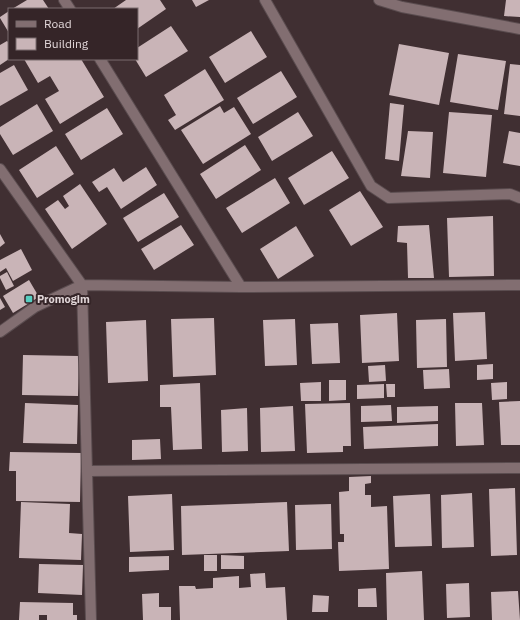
<svg xmlns="http://www.w3.org/2000/svg" width="520" height="620" viewBox="0 0 520 620" font-family="'IBM Plex Sans',sans-serif">
	<style>
		.building { fill: #c9b4b7 }
		.lines { fill: none; stroke-linecap: round; stroke-linejoin: round }
		.minor-casing { stroke: #5a4c4f; stroke-width: 12 }
		.minor { stroke: #826e71; stroke-width: 10 }
		.poi-dot { fill: #57cec1; stroke: #352528; stroke-width: 1.5 }
		.labels { text-anchor: middle; stroke-width: 4; stroke-linejoin: round; paint-order: stroke }
		.poi-label { font-size: 11px; font-weight: bold; fill: #e1d6d8; stroke: #352528; text-anchor: start }
	</style>
	<rect width="100%" height="100%" fill="#402f32"/>
	<path class="building" d="M27 0H43L49 9H12Z
		M126 0H160L166 9 137 29V9H113Z
		M192 0H209L196 7Z
		M506 0H520V17L504 16Z
		M9 11V33L0 18V17Z
		M171 26 188 51 146 77 135 59H137V48Z
		M251 31 267 57 225 83 209 57Z
		M7 41 9 43V59L0 65V45Z
		M399 44 449 53 439 105 389 95Z
		M458 54 506 61 498 110 450 102Z
		M24 59H81L104 97 60 124 45 99 59 91 50 76 38 83Z
		M510 64 520 65V116L504 114Z
		M14 65 28 90 0 106V73Z
		M205 69 224 100 175 130 168 120 176 115 164 95Z
		M281 71 297 97 253 124 237 98Z
		M390 103 404 105 399 161 385 159Z
		M37 104 53 131 13 155 0 134V127Z
		M220 106 224 113 234 107 251 134 203 164 181 130Z
		M107 108 123 134 81 160 65 134Z
		M298 112 313 136 272 161 258 137Z
		M449 112 492 115 486 177 443 173Z
		M408 131 433 132 430 178 401 176Z
		M509 131 520 133V166L503 163Z
		M245 145 261 170 216 199 200 174Z
		M56 146 74 174 37 198 19 170Z
		M332 151 349 178 304 205 288 178Z
		M146 167 157 185 121 209 107 187 99 192 92 182 114 168 123 182Z
		M275 178 290 203 242 233 226 208Z
		M80 184 107 224 72 249 45 209 58 200 65 209 69 206 63 196Z
		M360 191 383 227 351 246 329 210Z
		M164 193 179 217 138 242 123 218Z
		M493 216 494 276 449 277 447 218Z
		M181 225 194 245 154 270 141 249Z
		M429 225 434 278H408L407 243 397 242 398 226Z
		M296 226 314 256 278 279 260 249Z
		M0 234 5 243 0 247Z
		M21 249 32 270 13 281 6 268 0 272V260Z
		M7 272 14 286 6 290 0 278V276Z
		M29 280 39 297 13 313 3 296Z
		M0 298 5 307 0 310Z
		M485 312 487 359 455 361 453 313Z
		M397 313 399 361 362 363 360 315Z
		M214 318 216 375 173 377 171 319Z
		M295 319 297 365 265 366 263 320Z
		M446 319 447 367 417 368 416 320Z
		M146 320 148 381 108 383 106 322Z
		M338 323 340 363 312 364 310 324Z
		M23 355 79 356 78 396 22 395Z
		M493 364V379L477 380V365Z
		M385 365 386 381 369 382 368 366Z
		M449 369 450 388 424 389 423 370Z
		M329 380H346V400L329 401Z
		M321 382V401H301L300 383Z
		M507 382V399L492 400 491 383Z
		M200 383 202 449 173 450 171 407H160V385Z
		M384 384V398L357 399V385Z
		M386 384H395V397H387Z
		M520 401V445H501L499 402Z
		M25 403 78 405 77 444 23 443Z
		M350 403 351 446H343V452L307 453 305 404Z
		M455 403H482L484 445 456 446Z
		M391 405 392 421 361 422V406Z
		M293 406 295 451 261 452 260 408Z
		M438 406V421L397 423V407Z
		M247 408 248 451 222 452 221 410Z
		M438 424V446L364 449 363 427Z
		M160 439 161 459 132 460V440Z
		M10 452 81 453 80 502 16 501V471H9Z
		M371 476V483L365 484V495H371V507L387 506 389 569 339 571 338 542H344V534H340L339 492 349 491V477Z
		M515 488 517 555 491 556 489 489Z
		M472 493 474 547 442 548 441 495Z
		M172 494 174 550 130 552 128 496Z
		M430 494 432 546 395 547 393 496Z
		M21 502 70 504 69 533 82 534 81 560 19 558Z
		M287 502 289 551 182 555 181 506Z
		M331 504 332 549 296 550 295 505Z
		M204 555H217V571H204Z
		M221 555 244 556V569H221Z
		M169 556V570L129 572V557Z
		M39 564 83 565 82 595 38 593Z
		M422 571 424 620H387L386 573Z
		M265 573 266 588 285 587 287 620H180L179 586H195L196 589 213 588V578L239 576V588L251 587 250 574Z
		M469 583 470 617 447 618 446 584Z
		M376 588 377 607H358V589Z
		M518 591 520 620H492L491 592Z
		M159 593V607H171V620H143L142 594Z
		M313 595 329 596 328 612H312Z
		M20 602 73 603V615H77V620H47V615H39V620H19Z"/>
	<g class="lines">
		<defs>
			<path id="minor" d="M64 0 70 9
				M265 0 371 186 389 198 510 194 520 198
				M379 0 402 7 520 29
				M100 59 241 287
				M0 169 82 285 91 620
				M0 332 35 307 82 285 241 287 520 285
				M88 471 520 468"/>
		</defs>
		<use href="#minor" class="minor-casing"/>
		<use href="#minor" class="minor"/>
	</g>
	<rect class="poi-dot" x="25" y="295" width="8" height="8" rx="2"/>
	<g class="labels">
		<g class="poi-label">
			<text x="37" y="303">Promogim</text>
		</g>
	</g>
	<rect x="8" y="8" width="130" height="52" fill="#352528" stroke="#7a6c6e"/>
	<rect x="16" y="21" width="20" height="6" fill="#826e71" stroke="#7a6c6e"/>
	<text x="44" y="28" font-size="12" fill="#e1d6d8">Road</text>
	<rect x="16" y="38" width="20" height="12" fill="#c9b4b7" stroke="#7a6c6e"/>
	<text x="44" y="48" font-size="12" fill="#e1d6d8">Building</text>
</svg>
